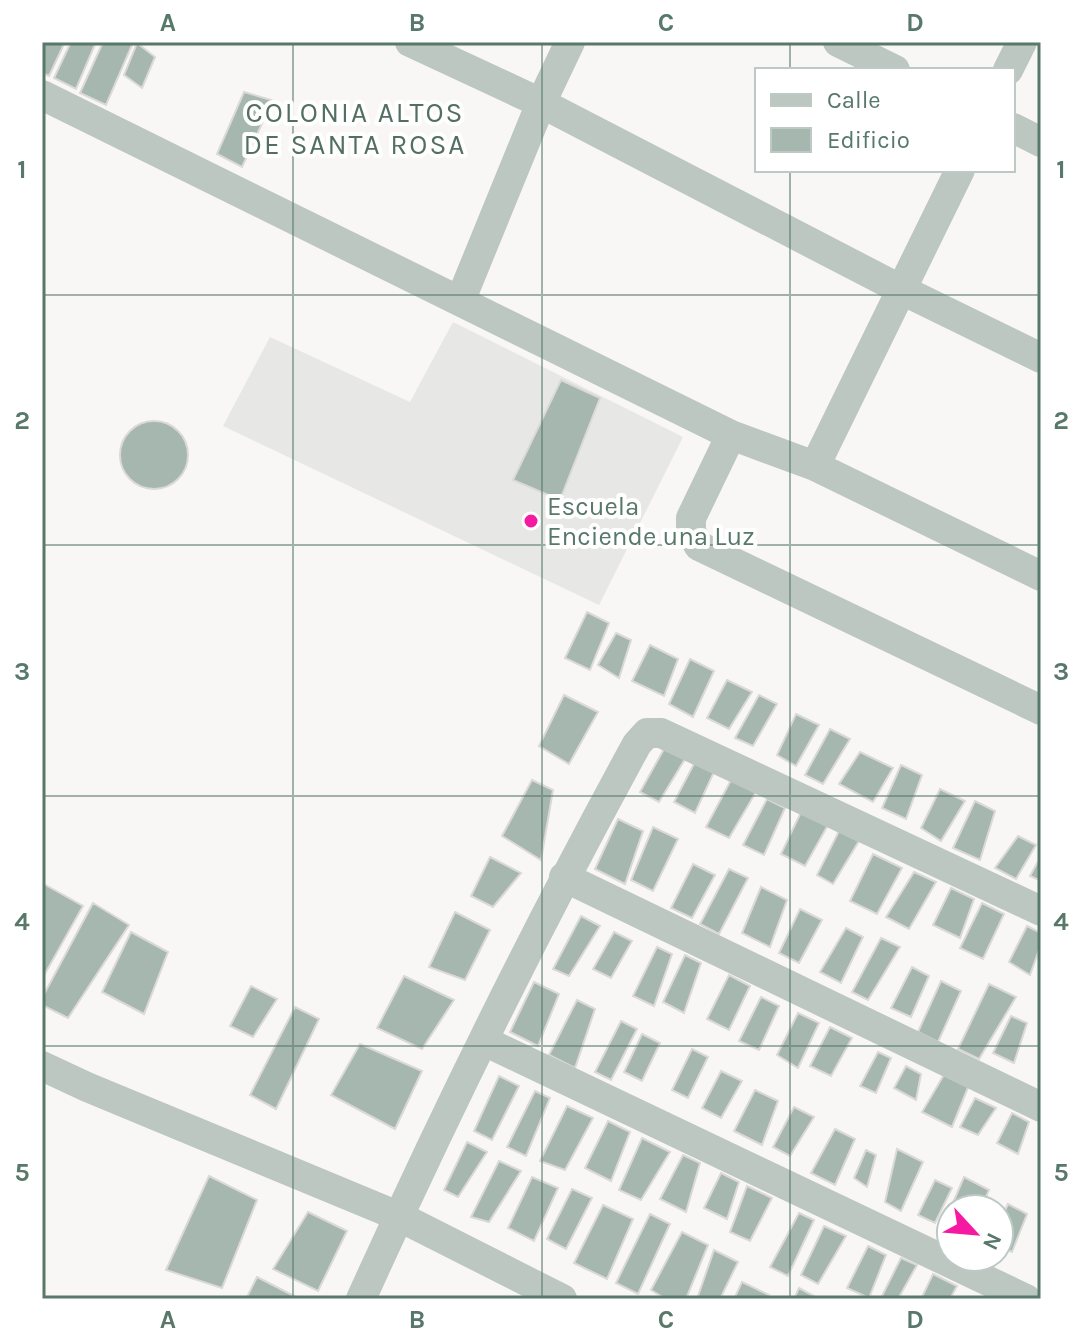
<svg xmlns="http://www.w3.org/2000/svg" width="1083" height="1341" viewBox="0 0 1083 1341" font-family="Karla,sans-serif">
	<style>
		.built { fill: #e7e8e6 }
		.building { fill: #a5b7af; stroke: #dbd9d8; stroke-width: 2 }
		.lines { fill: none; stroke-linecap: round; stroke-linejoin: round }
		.minor { stroke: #bcc7c2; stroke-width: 30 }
		.grid { fill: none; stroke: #58786b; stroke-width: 2; stroke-opacity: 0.55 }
		.poi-dot { fill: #f619a1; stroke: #fff; stroke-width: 3 }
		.labels { text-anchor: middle; stroke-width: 8; stroke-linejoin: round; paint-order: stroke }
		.poi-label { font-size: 26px; fill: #58786b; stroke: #fff; text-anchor: start }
		.neighbourhood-label { font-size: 28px; letter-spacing: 2px; fill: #536f63; stroke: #fff }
		.neatline { fill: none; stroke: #58786b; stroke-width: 3 }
		.grid-label { font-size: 26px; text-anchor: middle; font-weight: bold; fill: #58786b }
	</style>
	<rect width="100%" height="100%" fill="#f9f6f6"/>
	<path class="built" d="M453 322 683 437 599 605 223 426 270 337 410 402Z"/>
	<path class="building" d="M42 42H65L49 76 42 73Z
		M71 42H96L76 89 54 78Z
		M103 42H127L132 45 106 105 80 93Z
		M137 43 155 57 142 88 124 75Z
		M244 92 271 100 263 108 270 106 242 167 217 154Z
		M561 380 600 398 560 500 513 480Z
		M120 455a34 34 0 1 1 68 0a34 34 0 1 1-68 0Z
		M587 612 609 623 590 670 565 658Z
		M616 633 631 640 619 678 598 665Z
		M650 645 678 659 664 696 632 681Z
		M690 659 714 671 693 717 669 704Z
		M727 680 752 692 729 729 707 718Z
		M564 695 598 712 569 764 539 746Z
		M759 695 777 704 753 746 735 738Z
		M796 714 819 725 796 766 777 755Z
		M830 729 850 739 823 784 805 775Z
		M664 749 685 759 659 802 640 792Z
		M860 752 893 768 873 802 839 784Z
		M695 762 714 772 695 813 674 802Z
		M901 765 922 775 906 819 882 808Z
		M532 780 553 790 541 860 502 836Z
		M731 780 756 792 729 838 706 827Z
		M940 789 965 801 941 841 921 828Z
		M767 799 785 808 764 855 743 845Z
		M975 801 995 811 980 860 953 848Z
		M801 812 828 825 805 866 781 854Z
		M618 819 643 831 625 884 595 869Z
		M653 827 678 839 653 891 631 880Z
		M839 831 859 841 833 884 817 875Z
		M1018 836 1036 845 1016 879 995 868Z
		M873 854 902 868 877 914 850 901Z
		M1041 856V881L1030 876Z
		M490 857 521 873 493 907 471 896Z
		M693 864 715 875 692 918 671 908Z
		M729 869 748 878 719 934 700 924Z
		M914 872 936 882 909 929 886 917Z
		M42 883 83 906 42 979Z
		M761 887 787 900 770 947 742 933Z
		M951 888 974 899 960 938 933 925Z
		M93 903 129 925 68 1018 42 1005V998Z
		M982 903 1004 914 983 959 960 948Z
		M800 909 822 920 799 963 779 953Z
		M455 912 490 930 465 980 429 967Z
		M581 916 600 926 569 976 553 969Z
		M1027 926 1041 933V944L1030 975 1009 962Z
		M846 928 863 937 841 983 820 972Z
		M131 932 168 952 144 1014 102 992Z
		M614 932 632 941 611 978 593 969Z
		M881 938 900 947 868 1000 852 992Z
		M657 947 672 954 654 1006 633 996Z
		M685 955 701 963 684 1013 663 1002Z
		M912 967 929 976 911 1017 891 1008Z
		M729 975 750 986 729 1030 707 1019Z
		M404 976 454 1000 422 1049 377 1028Z
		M941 981 961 991 938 1042 918 1032Z
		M534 982 559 994 538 1046 510 1032Z
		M989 984 1016 997 979 1059 958 1049Z
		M251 986 277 999 253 1037 230 1026Z
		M761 997 779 1006 759 1050 739 1041Z
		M577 1000 595 1009 575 1068 549 1055Z
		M295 1007 319 1019 276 1109 250 1095Z
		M798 1013 819 1023 798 1068 777 1055Z
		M1011 1016 1027 1023 1014 1063 993 1053Z
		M621 1021 637 1029 611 1080 595 1072Z
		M830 1027 852 1038 831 1076 810 1066Z
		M642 1034 660 1043 642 1081 624 1072Z
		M360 1044 422 1071 395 1129 331 1095Z
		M692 1049 708 1057 688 1098 672 1090Z
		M878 1052 891 1058 876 1093 860 1086Z
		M906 1066 921 1074 916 1100 894 1088Z
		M721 1071 742 1081 721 1118 702 1108Z
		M945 1073 969 1085 952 1127 922 1112Z
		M499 1076 519 1086 492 1140 474 1131Z
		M755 1090 778 1101 762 1145 734 1131Z
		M535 1091 550 1098 526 1156 507 1147Z
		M975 1098 996 1108 978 1135 960 1127Z
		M567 1106 593 1118 565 1170 540 1161Z
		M794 1107 814 1117 790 1156 773 1147Z
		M1012 1113 1029 1122 1018 1154 997 1143Z
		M608 1121 630 1132 611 1181 585 1168Z
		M835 1129 855 1139 835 1185 811 1173Z
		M642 1138 670 1152 641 1200 619 1190Z
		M467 1142 487 1152 458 1197 444 1190Z
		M897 1149 923 1162 901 1211 885 1202Z
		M866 1150 876 1155 867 1187 854 1178Z
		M683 1155 700 1163 686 1212 660 1199Z
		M499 1161 521 1171 489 1222 471 1217Z
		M721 1173 739 1182 727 1219 704 1208Z
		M209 1176 257 1200 222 1288 166 1270Z
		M532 1177 558 1188 534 1241 508 1228Z
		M964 1177 989 1190 981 1209H951V1236L941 1231Z
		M935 1180 952 1188 935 1223 918 1215Z
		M747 1186 772 1198 750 1241 730 1232Z
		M572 1189 592 1198 566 1249 547 1239Z
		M1008 1204 1027 1214 1012 1252 999 1246V1224Z
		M603 1205 633 1219 607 1279 574 1263Z
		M308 1212 347 1231 318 1291 273 1269Z
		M799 1213 814 1220 788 1276 770 1267Z
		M650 1214 670 1224 638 1294 616 1283Z
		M824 1226 846 1236 818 1284 801 1275Z
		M682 1232 708 1245 686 1299H666L651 1290Z
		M868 1246 886 1255 869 1298 847 1288Z
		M714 1250 738 1262 720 1299H697Z
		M901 1258 917 1265 898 1299H889L882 1296Z
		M933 1274 957 1286 950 1299H921Z
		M257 1277 300 1299H246Z
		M742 1282 769 1295 767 1299H734Z
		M799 1288 814 1296 813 1299H794Z"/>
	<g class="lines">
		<path class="minor" d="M410 42 541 103 461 299
			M570 42 541 103 902 290 1041 358
			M838 42 895 70
			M1008 70 1022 42
			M42 95 731 435 815 466 1041 576
			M1013 128 1041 142
			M731 435 691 518V532L699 546 1041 710
			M815 466 960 170
			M564 877 1041 1107
			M484 1041 1026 1299
			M42 1066 87 1087 398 1216 562 1299
			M361 1299C446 1111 538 925 637 744L647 733H661L1041 911"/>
	</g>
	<path class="grid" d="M293 42V1299M542 42V1299M790 42V70M790 170V1299M42 295H1041M42 545H1041M42 796H1041M42 1046H1041"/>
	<circle class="poi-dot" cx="531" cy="521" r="8"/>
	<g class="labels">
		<g class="poi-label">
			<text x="547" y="515">Escuela<tspan x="547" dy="30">Enciende una Luz</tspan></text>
		</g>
		<g class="neighbourhood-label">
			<text x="355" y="122">COLONIA ALTOS<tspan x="355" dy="32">DE SANTA ROSA</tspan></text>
		</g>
	</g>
	<rect width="1083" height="1341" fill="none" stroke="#ffffff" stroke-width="88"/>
	<rect x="755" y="68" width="260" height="104" fill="#ffffff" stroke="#bcc9c4" stroke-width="2"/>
	<rect x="771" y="94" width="40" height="12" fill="#bcc7c2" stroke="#bcc9c4" stroke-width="2"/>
	<text x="827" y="108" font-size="24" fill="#58786b">Calle</text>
	<rect x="771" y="128" width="40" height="24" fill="#a5b7af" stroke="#bcc9c4" stroke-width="2"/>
	<text x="827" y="148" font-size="24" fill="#58786b">Edificio</text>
	<g transform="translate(975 1233) rotate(116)"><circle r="38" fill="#ffffff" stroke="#bcc9c4" stroke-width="2"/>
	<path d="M0-6L14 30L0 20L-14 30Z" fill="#f619a1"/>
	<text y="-12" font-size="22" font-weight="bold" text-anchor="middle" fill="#58786b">N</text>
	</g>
	<rect x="44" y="44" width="995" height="1253" class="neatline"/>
	<g class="grid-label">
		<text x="168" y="31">A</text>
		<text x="417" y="31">B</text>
		<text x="666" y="31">C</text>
		<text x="915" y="31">D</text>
		<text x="22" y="178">1</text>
		<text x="1061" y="178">1</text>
		<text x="22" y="429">2</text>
		<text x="1061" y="429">2</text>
		<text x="22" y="680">3</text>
		<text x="1061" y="680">3</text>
		<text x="22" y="930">4</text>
		<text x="1061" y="930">4</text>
		<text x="22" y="1181">5</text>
		<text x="1061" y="1181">5</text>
		<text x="168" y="1328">A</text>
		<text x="417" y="1328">B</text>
		<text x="666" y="1328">C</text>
		<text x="915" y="1328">D</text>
	</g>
</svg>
